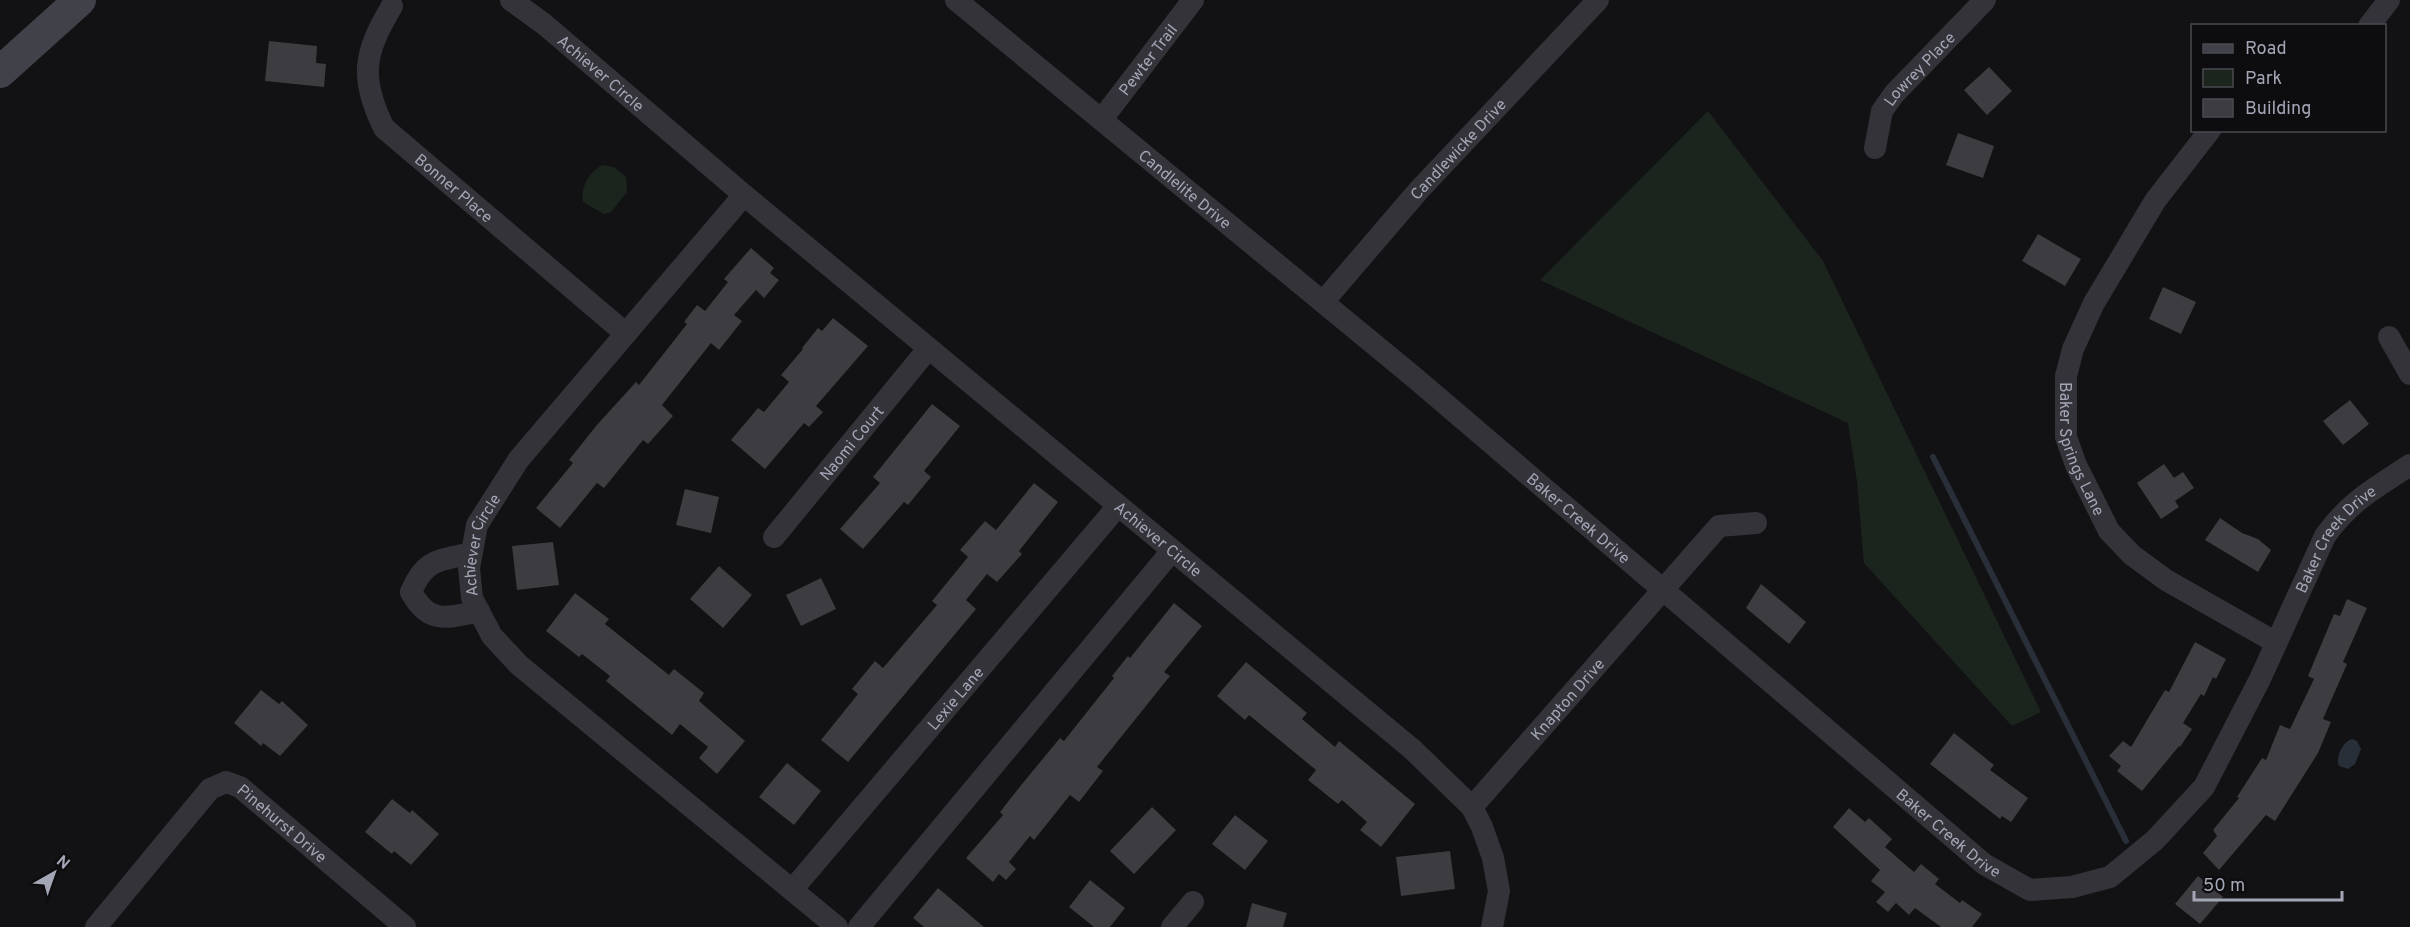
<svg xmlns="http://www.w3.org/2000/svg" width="2410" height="927" viewBox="0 0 2410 927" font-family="Overpass,sans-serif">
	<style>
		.green { fill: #1c241e }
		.water { fill: #282f38 }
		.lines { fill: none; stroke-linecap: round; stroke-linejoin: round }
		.stream { stroke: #282f38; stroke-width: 6 }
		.building { fill: #3c3c41 }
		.street { stroke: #333339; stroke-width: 22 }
		.secondary { stroke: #414249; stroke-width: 32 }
		.labels { text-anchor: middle; stroke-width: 6; stroke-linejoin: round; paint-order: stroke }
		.street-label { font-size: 16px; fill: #a3a6b5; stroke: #0d0d0f }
	</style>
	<rect width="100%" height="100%" fill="#121214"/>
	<path class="green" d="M1708 111 1823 261 2041 712 2012 726 1864 563 1857 482 1848 423 1540 280Z
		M603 165 614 167 626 177 627 192 611 212 604 214 583 202C580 188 590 170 603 165Z"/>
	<path class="water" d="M2352 739 2357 741 2361 749 2355 764 2348 769 2339 766C2335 757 2343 741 2352 739Z"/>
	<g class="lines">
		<path class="stream" d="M1933 457 2126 841"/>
	</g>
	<path class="building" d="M269 41 317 46 316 63 326 64 324 87 265 81Z
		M1989 67 2012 91 1987 115 1964 90Z
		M1958 133 1994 146 1983 178 1946 165Z
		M2038 234 2081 259 2065 286 2022 261Z
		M751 248 774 268 770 273 779 280 764 298 756 290 734 315 742 321 719 350 711 343 662 405 673 416 648 444 643 440 604 488 597 483 560 528 536 508 573 463 569 460 596 426 636 382 639 385 687 324 684 322 697 305 705 311 728 282 724 279Z
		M2163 287 2196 302 2181 334 2149 319Z
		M833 318 868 346 816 406 823 412 809 427 804 423 765 469 731 440 758 408 764 412 789 382 781 375 803 349 802 348 818 328 822 331Z
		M2350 400 2369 424 2343 445 2323 421Z
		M932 404 960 426 924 471 931 477 908 505 904 502 863 549 840 529 880 483 873 477Z
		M2164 464 2174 478 2183 472 2194 488 2175 501 2179 507 2161 519 2137 483Z
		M1034 483 1058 502 1019 551 1022 554 997 582 987 574 966 600 976 609 848 762 821 740 858 694 852 689 875 661 883 668 937 605 932 601 968 557 960 550 985 521 996 530Z
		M685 489 719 497 711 533 676 525Z
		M2220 518 2242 533 2258 539 2271 550 2258 572 2205 540Z
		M553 542 559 585 517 590 512 546Z
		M719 566 752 595 723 628 690 599Z
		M821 578 836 609 801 626 786 595Z
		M1761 584 1806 622 1789 644 1746 608Z
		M575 593 609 619 605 624 669 675 674 669 704 693 699 701 745 741 717 774 699 758 708 747 680 724 672 735 606 681 610 676 582 654 579 657 546 631Z
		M2347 599 2367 608 2343 662 2347 664 2323 719 2331 722 2318 753 2275 821 2266 815 2219 870 2203 853 2217 836 2213 830 2239 798 2237 797 2262 758 2266 760 2280 725 2290 729 2314 679 2308 676 2334 614 2340 616Z
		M1174 603 1202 626 1164 672 1170 676 1097 767 1103 771 1079 802 1070 795 1034 840 1030 836 1009 862 1016 869 1006 880 999 874 993 882 966 858 1003 815 1000 812 1022 784 1060 738 1064 741 1114 678 1112 676 1128 656 1130 658Z
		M2195 642 2226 659 2216 679 2213 677 2204 696 2201 694 2183 723 2192 729 2180 747 2179 746 2142 791 2117 771 2121 766 2109 756 2123 741 2131 747 2165 690 2169 692Z
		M1246 662 1307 713 1302 719 1335 747 1339 741 1415 804 1381 847 1360 830 1367 822 1342 800 1338 804 1308 780 1316 770 1249 715 1245 720 1217 696Z
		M261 690 279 704 282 701 308 725 280 756 263 743 261 746 234 723Z
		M1954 733 1994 765 1990 770 2028 798 2011 822 2002 816 2000 819 1930 764Z
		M787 763 821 791 794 825 759 797Z
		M392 799 410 813 412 810 439 834 411 865 394 851 392 854 365 832Z
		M1152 807 1176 830 1134 874 1110 851Z
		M1849 808 1865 822 1869 818 1892 839 1885 847 1914 872 1921 864 1939 879 1935 884 1960 903 1962 900 1982 914 1972 927H1941L1915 908 1909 915 1896 903 1888 912 1876 902 1885 892 1871 881 1880 870 1833 827Z
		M1235 815 1268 841 1245 870 1212 844Z
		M1450 851 1455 889 1401 896 1396 857Z
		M2198 876 2223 897 2200 924 2175 904Z
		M1090 880 1125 908 1110 927H1094L1069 907Z
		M938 888 984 927H924L913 918Z
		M1252 903 1287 913 1283 927H1246Z"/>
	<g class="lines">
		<g class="street">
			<path id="s1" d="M511 0 544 24 744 195"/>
			<path id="s2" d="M956 0 1415 378 1984 864 2030 890 2072 887 2110 877 2155 840 2204 787 2260 679 2325 536C2350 501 2375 488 2410 465"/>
			<path id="s3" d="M392 6C364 53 359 77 384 128L625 333"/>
			<path d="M2369 26 2389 0"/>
			<path id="s4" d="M1102 119 1193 0"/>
			<path id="s5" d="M2210 130 2155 201 2094 303 2073 349 2066 376V437L2076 465 2109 531 2132 555 2166 580 2275 642"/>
			<path id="s6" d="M1875 148 1882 111 1894 94 1985 0"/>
			<path id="s7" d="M1323 302 1419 190 1598 0"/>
			<path d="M2389 337 2410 374"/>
			<path id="s8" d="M774 537 928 349"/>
			<path d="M471 553C439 561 425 558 411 592 429 625 447 618 479 611"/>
			<path id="s9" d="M1472 807 1719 526 1756 523"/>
			<path id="s10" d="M792 890 1118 506"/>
			<path id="s11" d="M96 927 210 789 226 782 240 787 405 927"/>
			<path id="s12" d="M837 927 519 665 492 636 472 598 469 568 477 525 519 459 744 195 1412 749 1472 807 1482 827 1493 858 1499 891 1492 927"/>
			<path d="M859 927 1171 552"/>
			<path d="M1172 927 1193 902"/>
		</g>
		<path class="secondary" d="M0 72 80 0"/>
	</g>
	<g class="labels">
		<g class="street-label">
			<text dy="6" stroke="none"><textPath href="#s4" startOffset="75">Pewter Trail</textPath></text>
			<text dy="6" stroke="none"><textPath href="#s6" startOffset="94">Lowrey Place</textPath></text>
			<text dy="6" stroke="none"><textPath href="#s1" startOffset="116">Achiever Circle</textPath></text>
			<text dy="6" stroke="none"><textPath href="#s7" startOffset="204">Candlewicke Drive</textPath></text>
			<text dy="6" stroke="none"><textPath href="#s2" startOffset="297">Candlelite Drive</textPath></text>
			<text dy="6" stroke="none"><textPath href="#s3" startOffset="222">Bonner Place</textPath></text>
			<text dy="6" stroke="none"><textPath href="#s8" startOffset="122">Naomi Court</textPath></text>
			<text dy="6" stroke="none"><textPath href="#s5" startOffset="363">Baker Springs Lane</textPath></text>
			<text dy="6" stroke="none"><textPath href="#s2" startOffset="810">Baker Creek Drive</textPath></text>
			<text dy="6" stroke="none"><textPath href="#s12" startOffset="1532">Achiever Circle</textPath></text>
			<text dy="6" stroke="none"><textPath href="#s2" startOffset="1890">Baker Creek Drive</textPath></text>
			<text dy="6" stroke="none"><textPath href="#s12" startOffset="550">Achiever Circle</textPath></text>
			<text dy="6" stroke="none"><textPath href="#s10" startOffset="252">Lexie Lane</textPath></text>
			<text dy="6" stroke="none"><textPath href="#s9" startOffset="144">Knapton Drive</textPath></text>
			<text dy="6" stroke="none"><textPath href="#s11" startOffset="267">Pinehurst Drive</textPath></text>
			<text dy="6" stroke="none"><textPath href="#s2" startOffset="1296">Baker Creek Drive</textPath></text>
		</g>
	</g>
	<rect x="2191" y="24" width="195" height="108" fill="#0d0d0f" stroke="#494a51" stroke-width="1.5"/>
	<rect x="2203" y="44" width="30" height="9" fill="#414249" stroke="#494a51" stroke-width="1.5"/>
	<text x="2245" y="54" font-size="18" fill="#a3a6b5">Road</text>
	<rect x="2203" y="69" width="30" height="18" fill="#1c241e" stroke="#494a51" stroke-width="1.5"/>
	<text x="2245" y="84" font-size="18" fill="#a3a6b5">Park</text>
	<rect x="2203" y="99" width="30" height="18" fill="#3c3c41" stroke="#494a51" stroke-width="1.5"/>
	<text x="2245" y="114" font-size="18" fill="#a3a6b5">Building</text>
	<g transform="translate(54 873) rotate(40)" stroke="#0d0d0f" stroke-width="4.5" paint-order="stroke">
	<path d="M0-4.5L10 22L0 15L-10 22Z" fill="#a3a6b5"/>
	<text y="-9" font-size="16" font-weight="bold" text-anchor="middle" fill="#a3a6b5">N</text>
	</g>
	<path d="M2194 891v9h148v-9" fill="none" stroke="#a3a6b5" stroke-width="3"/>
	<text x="2203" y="891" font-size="18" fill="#a3a6b5" stroke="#0d0d0f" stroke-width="4.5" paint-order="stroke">50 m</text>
</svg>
